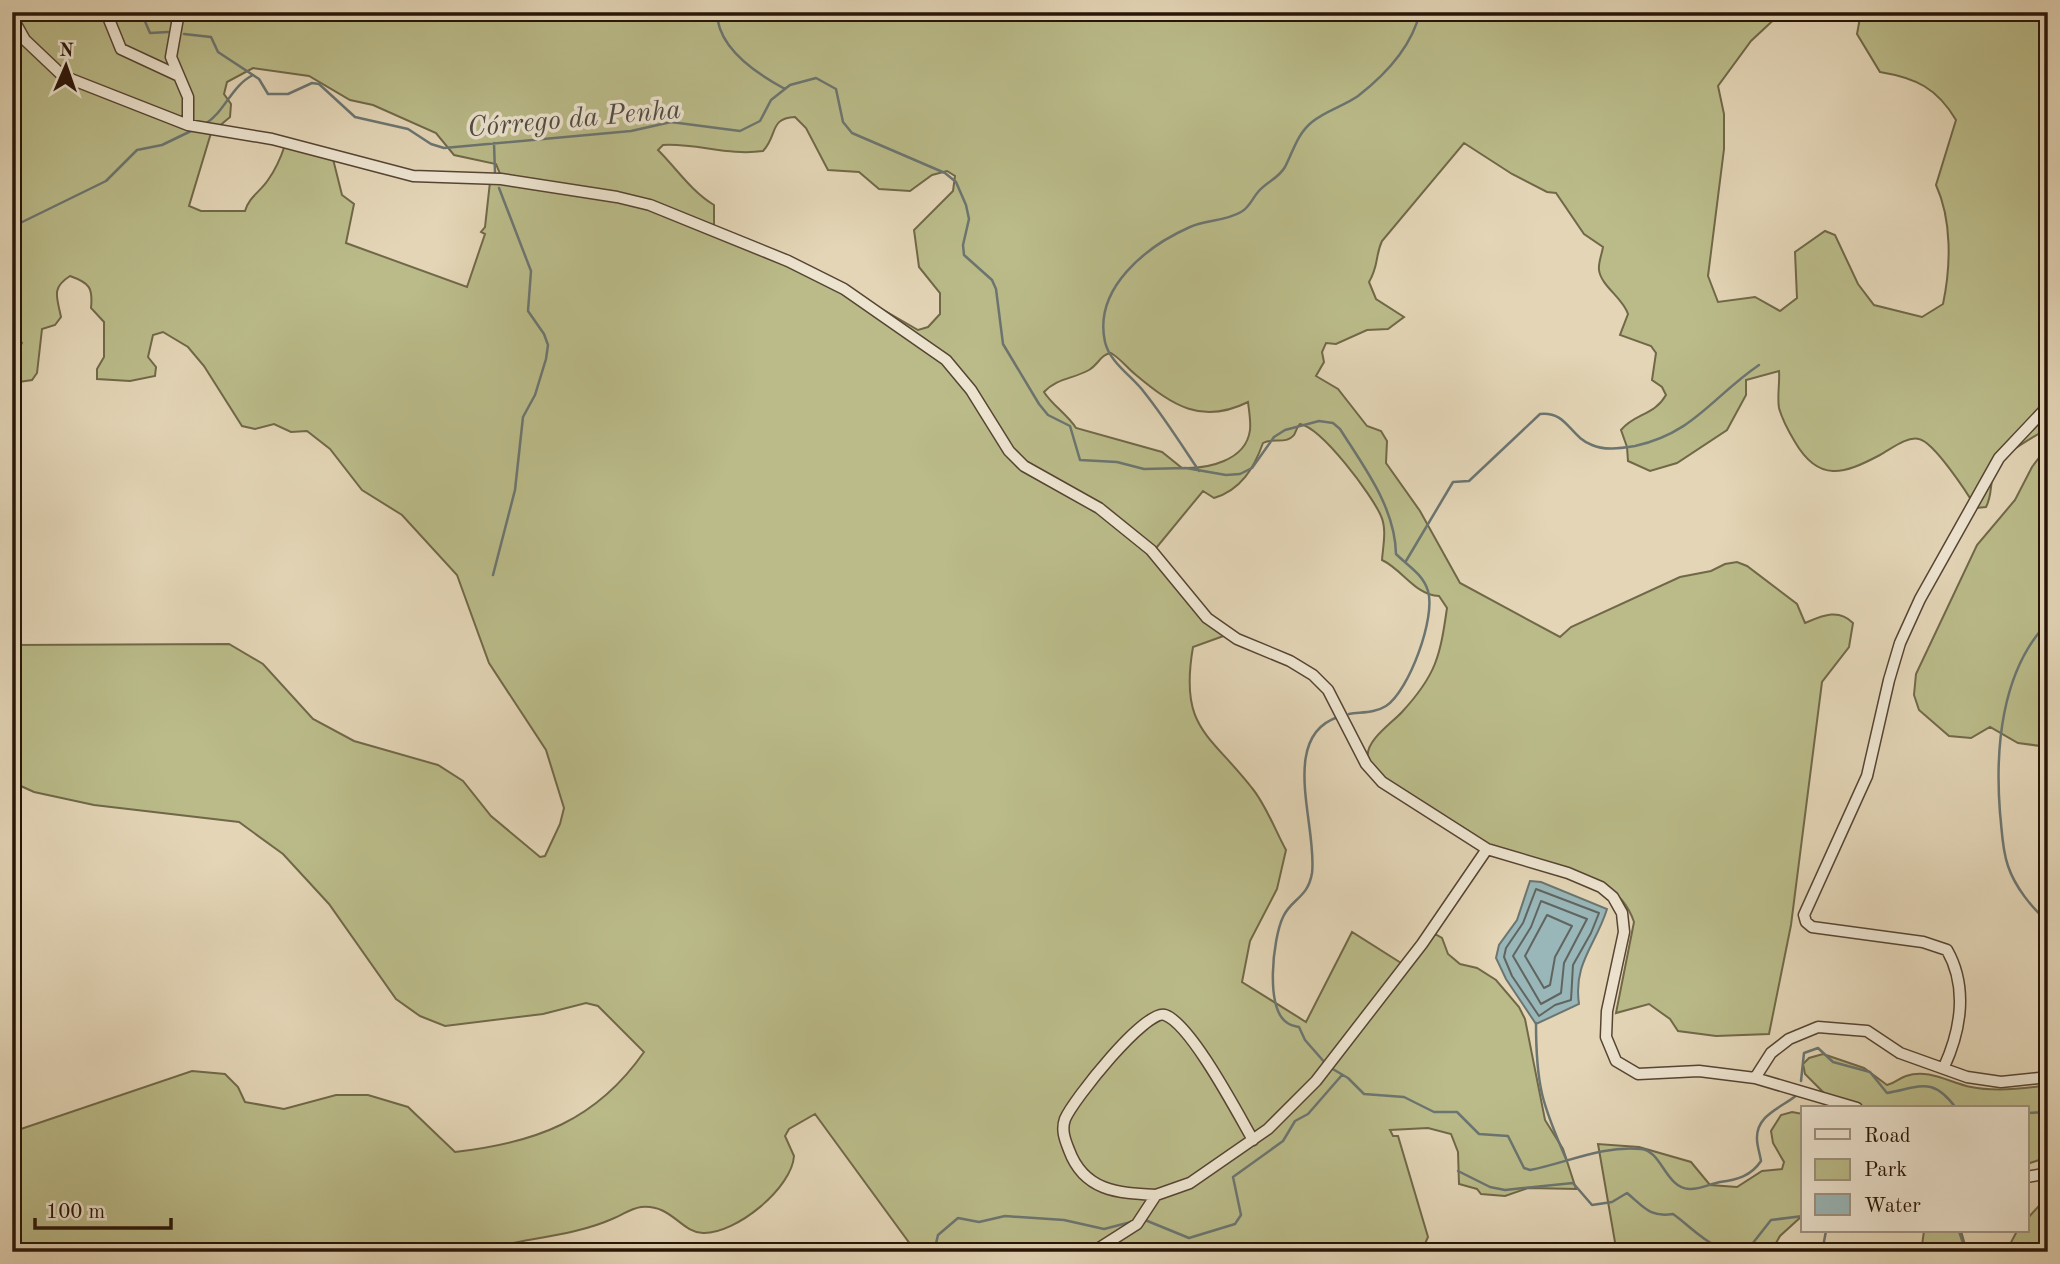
<svg xmlns="http://www.w3.org/2000/svg" width="2060" height="1264" viewBox="0 0 2060 1264" font-family="'Old Standard TT',serif">
	<style>
		.green { fill: #babb89; stroke: #706848; stroke-width: 2; fill-rule: evenodd }
		.water { fill: #99b6b8; stroke: #6b7571; stroke-width: 2 }
		.lines { fill: none; stroke-linecap: round; stroke-linejoin: round }
		.shore { stroke: #606560; stroke-width: 2 }
		.stream { stroke: #6b7571; stroke-width: 2.5 }
		.minor-casing { stroke: #564433; stroke-width: 13 }
		.minor { stroke: #ede4d0; stroke-width: 10 }
		.labels { text-anchor: middle; stroke-width: 7; stroke-linejoin: round; paint-order: stroke }
		.water-label { font-size: 28px; font-style: italic; fill: #4f4d45; stroke: #ede4d0 }
	</style>
	<rect width="100%" height="100%" fill="#e3d5b6"/>
	<filter id="stains"><feTurbulence type="fractalNoise" baseFrequency=".00286" numOctaves="4"/><feColorMatrix values="0 0 0 0 .2 0 0 0 0 .09 0 0 0 0 .02 0 0 0 .5 -.17"/></filter>
	<radialGradient id="worn" r=".72"><stop offset=".6" stop-color="#630" stop-opacity="0"/><stop offset="1" stop-color="#630" stop-opacity=".3"/></radialGradient>
	<path class="green" d="M12 12H1782L1751 41 1718 86 1724 114V149L1708 276 1718 302 1755 297 1780 311 1797 298 1795 252 1825 231 1835 235 1858 284 1874 305 1922 317 1943 304C1951 266 1952 220 1936 185L1956 120C1937 88 1916 78 1880 72L1857 34 1861 12H2048V428C2030 440 2006 450 1995 470 1989 483 1993 494 1986 507L1976 508C1968 494 1934 442 1919 439 1907 436 1891 449 1880 455 1844 474 1819 483 1795 442 1789 432 1782 419 1779 408 1777 396 1780 382 1779 371L1746 380V395L1727 430 1677 463 1650 471 1628 461 1627 447 1621 430C1635 413 1654 416 1666 395L1662 387 1652 380 1656 353 1651 346 1620 335 1628 314C1623 298 1601 286 1599 270 1598 263 1602 254 1603 247L1584 234 1556 193 1547 192 1512 174 1464 143 1382 241C1375 256 1379 265 1369 282L1376 299 1404 317 1388 329 1367 330 1336 344 1326 343 1322 352 1324 362 1316 376 1338 389 1367 426 1381 431 1387 441 1386 463 1420 511 1460 583 1560 637 1571 627 1680 577 1711 571 1725 564 1737 562 1747 566 1797 604 1805 623C1822 616 1838 608 1853 623L1849 647 1822 682 1791 925 1769 1034 1716 1036 1678 1031 1670 1019 1649 1004 1616 1013 1634 922C1619 877 1574 875 1535 863 1515 857 1494 848 1476 840 1452 829 1431 810 1409 796 1394 786 1372 776 1368 757 1365 741 1392 723 1402 712 1436 675 1440 657 1447 608L1439 596C1415 595 1403 570 1382 560 1383 546 1387 529 1381 516 1372 495 1322 428 1300 424 1297 427 1296 431 1294 435 1286 445 1273 437 1263 443 1254 468 1241 490 1214 498L1203 491 1152 553 1229 634 1193 647C1179 728 1209 733 1252 788 1266 805 1275 830 1286 850L1277 889 1250 941 1242 982 1306 1022 1352 932 1409 968 1435 934 1442 938 1448 954 1460 964 1477 968 1496 980 1519 1007 1525 1019 1545 1120 1563 1149 1576 1189 1528 1188 1505 1196 1481 1194 1477 1189 1459 1184 1458 1152 1451 1134 1428 1128 1390 1130 1393 1136H1398L1428 1237 1424 1246 1425 1252H1364L1363 1249 1361 1252H916L815 1114 789 1129 785 1136 794 1156C792 1188 736 1234 703 1233 680 1232 672 1204 641 1207 629 1209 623 1215 612 1219 581 1233 541 1237 508 1244L509 1252H12V1132L192 1071 225 1074 238 1087 245 1102 284 1109 336 1095H368L408 1107 455 1152C535 1143 596 1121 644 1052L598 1006 586 1003 543 1014 445 1026 420 1016 396 999 329 904 283 854 239 822 94 805 34 792 12 782V645L229 644 263 664 313 719 354 741 438 765 463 781 491 816 540 857 545 856 560 824 564 808 546 750 489 663 457 575 402 515 362 490 330 449 307 431 291 432 274 424 255 429 242 426 204 366 188 347 163 332 153 335 148 357 156 367 155 376 130 381 97 379V369L104 357V322L91 308C93 288 90 283 70 276 51 288 57 297 61 317L55 325 42 329 37 373 32 380 19 382 12 378V361L22 343 12 333ZM253 68 309 76 350 100 373 105 436 133 454 155 496 164 501 176 490 182 485 227 481 232 485 234 467 287 346 243 354 204 342 195 333 159 285 145C281 157 276 169 268 180 260 192 249 197 245 211H201L189 206 211 133 230 117 231 104 224 94 227 82ZM795 117 806 128 828 170 859 172 879 189 910 191 932 175 947 171 955 176 953 191 914 230 919 267 940 293V314L928 327 918 330 878 307 714 227V205C691 191 677 169 658 150L663 145C697 143 728 156 763 151 778 135 769 118 795 117ZM1111 353C1121 359 1127 368 1136 375 1173 406 1202 425 1248 402 1249 411 1251 421 1250 430 1246 461 1207 469 1182 468L1162 452 1076 428C1067 414 1052 405 1044 392 1057 378 1073 379 1089 370 1098 365 1101 354 1111 353Z
		M2048 446V747L2018 743 1990 727 1971 738 1949 736 1919 710 1914 695 1916 674 1977 545 2015 500 2032 467Z
		M1823 1054 1864 1068 1887 1085C1896 1083 1899 1078 1906 1076 1929 1068 1950 1083 1971 1087 1995 1092 2023 1089 2048 1085V1157L2027 1164V1108H1831V1100L1805 1074 1803 1064 1809 1058Z
		M1792 1112 1803 1114V1215L1780 1236 1771 1252H1610L1615 1242 1598 1144 1639 1147 1691 1162 1710 1185 1737 1187 1762 1171 1782 1169 1784 1162 1773 1143 1771 1131 1781 1115Z
		M2048 1196V1252H2006L2017 1231H2027V1219Z
		M1924 1231H1961L1967 1252H1921Z"/>
	<path class="water" d="M1530 881 1541 882 1607 909C1596 945 1573 963 1579 1004L1536 1024 1506 979 1496 958 1499 945 1517 920Z"/>
	<g class="lines">
		<path class="shore" d="M1536 889 1599 913 1591 933 1573 965 1571 1000 1555 1005 1539 1016 1512 976 1504 957 1506 948 1523 923Z
			M1541 901 1587 919 1564 963 1561 993 1541 1004 1513 956 1531 927Z
			M1547 915 1572 926 1555 957 1550 985 1544 988 1525 956Z"/>
		<path class="stream" d="M141 12 150 33 168 32
			M717 12C717 47 757 74 785 89
			M184 34 211 37 218 52 259 79 268 94H288L312 83 319 84 355 117 408 129 431 144 444 148 631 131 671 122 740 131 760 121 771 100 790 85 816 78 836 89 843 122 852 133 945 173 956 182 966 205 969 219 963 245 964 255 992 280 996 289 1003 344 1039 404 1048 415 1070 426 1080 460 1117 462 1144 469 1186 468 1226 475 1240 474 1252 468 1274 437 1285 430 1319 421 1333 423 1340 429C1364 467 1395 507 1396 554 1408 566 1423 574 1428 591 1436 617 1409 691 1386 706 1375 713 1362 712 1349 714
			M205 124C225 112 231 86 253 75
			M494 143 495 173
			M12 227 106 181 137 150 162 145 191 131
			M1199 471C1181 444 1164 417 1144 392 1132 376 1110 363 1105 342 1093 288 1147 246 1190 227 1206 220 1226 221 1241 212 1249 208 1252 199 1258 192 1266 182 1278 179 1285 167 1293 152 1297 134 1312 122 1325 111 1344 106 1358 96 1385 75 1412 46 1420 12
			M1406 561 1453 482 1469 481 1540 414C1567 411 1570 437 1592 445 1605 451 1622 448 1635 446 1694 433 1712 397 1759 365
			M493 575 515 490 523 417 535 395 546 359 548 345 544 334 528 311 531 271 499 188
			M2048 622C2001 671 1995 749 2000 813 2002 830 2002 849 2008 866 2015 887 2032 908 2048 922
			M1536 1023C1536 1086 1542 1104 1567 1161
			M1326 1064 1305 1040 1299 1027C1296 1026 1292 1026 1289 1024 1264 1011 1273 938 1283 917 1291 899 1308 898 1312 873 1318 828 1278 737 1338 717
			M1331 1068 1348 1078 1364 1094 1404 1097 1434 1112H1457L1479 1134 1508 1136 1524 1168 1530 1170C1566 1163 1603 1145 1641 1149 1662 1151 1665 1187 1689 1189 1698 1190 1710 1184 1720 1182 1737 1180 1751 1176 1761 1161 1760 1154 1757 1146 1757 1139 1756 1115 1781 1108 1797 1095
			M1801 1081 1804 1053 1818 1048 1833 1062 1870 1072 1887 1093C1921 1087 1932 1076 1956 1108
			M2027 1113 2048 1112
			M1458 1171 1490 1187 1505 1190 1573 1183 1592 1205 1612 1202 1627 1193C1644 1207 1650 1218 1673 1214 1696 1230 1717 1259 1749 1248L1771 1220 1803 1216
			M1145 1220 1189 1238 1235 1224 1241 1215 1233 1177 1283 1141 1295 1121 1308 1114 1342 1075
			M1959 1231 1966 1252
			M934 1252 938 1235 958 1218 979 1222 1005 1216 1064 1220 1104 1229 1131 1222
			M1822 1252 1826 1231"/>
		<defs>
			<path id="minor" d="M106 12 121 49 177 75
				M179 12 171 57 188 97V125
				M12 17 25 40 63 76 188 125 272 139 413 176 501 179 617 197 650 205 788 261 844 289 946 360 971 390 1009 451 1024 466 1099 508 1151 550 1207 618 1237 639 1290 661 1313 675 1328 690 1366 764 1382 782 1487 849 1568 873 1601 887 1613 897 1622 913 1624 932 1607 1011 1606 1037 1616 1061 1638 1074 1699 1071 1755 1078 1857 1108
				M1944 1067C1961 1030 1968 987 1947 950L1923 942 1812 927 1806 922 1804 915 1867 776 1889 680 1900 643 1920 599 1999 458 2048 406
				M1755 1078 1771 1053 1789 1039 1818 1027 1867 1031 1900 1053 1967 1077 2001 1082 2048 1077
				M2027 1177 2048 1173
				M1156 1195C1117 1193 1084 1191 1069 1150 1065 1140 1061 1130 1065 1119 1073 1100 1146 1008 1165 1015 1191 1024 1238 1114 1253 1140
				M1093 1252 1137 1224 1156 1195 1190 1183 1268 1129 1316 1081 1422 944 1487 849"/>
		</defs>
		<use href="#minor" class="minor-casing"/>
		<use href="#minor" class="minor"/>
	</g>
	<g class="labels">
		<g class="water-label">
			<text transform="translate(574 117) rotate(-5)" y="10">Córrego da Penha</text>
		</g>
	</g>
	<rect width="2060" height="1264" fill="none" stroke="#e3d5b6" stroke-width="42"/>
	<rect x="14" y="14" width="2032" height="1236" fill="none" stroke="#271407" stroke-width="3.5"/>
	<rect x="21" y="21" width="2018" height="1222" fill="none" stroke="#271407" stroke-width="2"/>
	<rect x="1801" y="1106" width="228" height="126" fill="#ede4d0" stroke="#9e9180" stroke-width="2"/>
	<rect x="1815" y="1129" width="35" height="10" fill="#ede4d0" stroke="#9e9180" stroke-width="2"/>
	<text x="1864" y="1142" font-size="21" fill="#271407">Road</text>
	<rect x="1815" y="1159" width="35" height="21" fill="#babb89" stroke="#9e9180" stroke-width="2"/>
	<text x="1864" y="1176" font-size="21" fill="#271407">Park</text>
	<rect x="1815" y="1194" width="35" height="21" fill="#99b6b8" stroke="#9e9180" stroke-width="2"/>
	<text x="1864" y="1212" font-size="21" fill="#271407">Water</text>
	<g transform="translate(66 66) rotate(2)" stroke="#ede4d0" stroke-width="5" paint-order="stroke">
	<path d="M0-5L12 26L0 18L-12 26Z" fill="#271407"/>
	<text y="-10" font-size="19" font-weight="bold" text-anchor="middle" fill="#271407">N</text>
	</g>
	<path d="M35 1218v10h136v-10" fill="none" stroke="#271407" stroke-width="3.5"/>
	<text x="46" y="1218" font-size="21" fill="#271407" stroke="#ede4d0" stroke-width="5" paint-order="stroke">100 m</text>
	<rect width="100%" height="100%" filter="url(#stains)"/>
	<rect width="100%" height="100%" fill="url(#worn)"/>
</svg>
